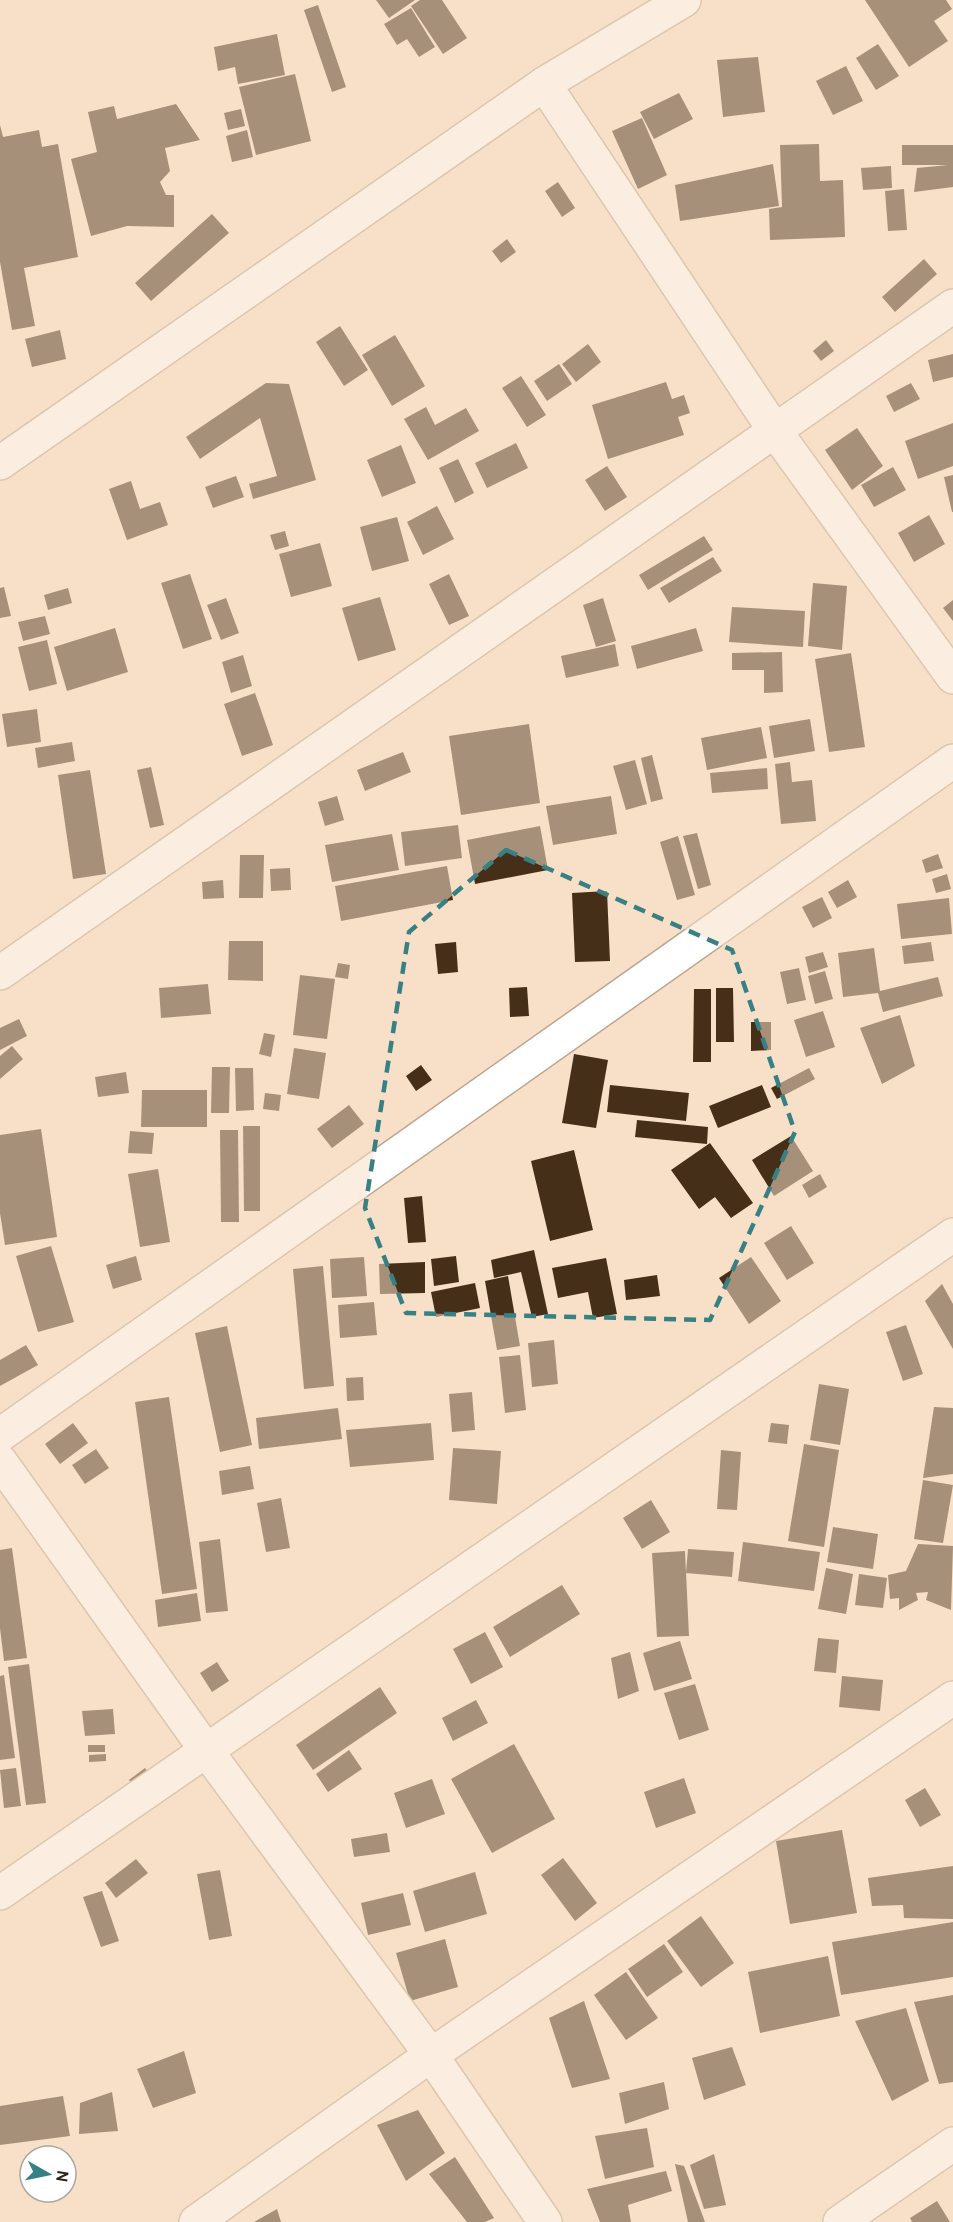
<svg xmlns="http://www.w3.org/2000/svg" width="953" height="2222" viewBox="0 0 953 2222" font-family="Overpass,sans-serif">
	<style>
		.building { fill: #452f19 }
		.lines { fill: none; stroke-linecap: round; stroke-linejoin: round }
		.minor-casing { stroke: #bca68f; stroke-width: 36 }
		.tertiary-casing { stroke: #bca68f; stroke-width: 36 }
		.minor { stroke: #fff; stroke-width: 33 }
		.tertiary { stroke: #fff; stroke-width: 33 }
		.marked { fill: none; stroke: #378084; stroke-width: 4.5; stroke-dasharray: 12 8; stroke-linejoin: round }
	</style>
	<rect width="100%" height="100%" fill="#f8e0c8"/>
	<path class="building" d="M376 0H415L389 18Z
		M420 0H442L467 38 443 54 411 6Z
		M865 0H946L952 9 934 21 948 41 909 67Z
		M318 5 346 87 332 92 304 10Z
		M411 8 435 47 419 57 407 39 397 45 384 24Z
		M277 34 285 75 238 84 235 67 218 71 214 47Z
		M878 44 899 76 876 90 856 58Z
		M758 57 765 112 723 117 717 60Z
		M846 66 863 101 833 115 816 81Z
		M295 74 311 141 256 155 239 87Z
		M679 93 693 119 654 139 640 112Z
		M176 104 200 140 165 148 170 171 160 182 166 195H174V227L127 226 91 236 71 159 97 152 88 112 114 106 117 119Z
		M241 109 245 126 228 130 224 113Z
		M642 118 667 175 638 189 612 131Z
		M0 125 3 137 39 130 42 147 58 144 78 257 24 268 35 326 12 330 0 262Z
		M247 130 253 157 232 162 226 136Z
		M819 144 820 181 843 180 845 237 770 240 769 209 782 207 780 145Z
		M902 145H953V187L914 192 917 168 948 165H902Z
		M773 164 779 206 680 221 675 185Z
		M891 166 892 188 863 190 861 168Z
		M558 182 575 208 562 217 545 191Z
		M904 189 907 230 888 231 885 191Z
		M212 214 229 233 151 301 135 283Z
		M507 239 516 252 501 263 492 251Z
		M924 259 937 274 895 312 882 297Z
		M340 326 368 370 344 386 316 342Z
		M60 330 66 359 32 367 25 339Z
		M395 335 425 386 392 406 362 355Z
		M826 340 834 351 821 361 813 351Z
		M588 344 601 362 576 382 562 364Z
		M953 354V377L933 382 928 360Z
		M559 364 572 384 547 401 534 381Z
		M521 376 546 415 527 427 502 388Z
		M666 382 672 399 684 395 690 413 678 417 684 435 608 459 592 405Z
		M266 383 289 384 316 480 253 499 249 484 277 476 260 418 200 459 186 437Z
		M911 383 920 399 894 412 886 396Z
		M426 407 435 425 466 408 479 431 428 460 404 419Z
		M953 423V466L918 479 905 441Z
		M857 428 883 466 852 490 825 450Z
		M516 443 528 468 487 488 475 463Z
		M401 445 416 483 382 497 367 460Z
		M458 459 474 493 455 503 439 468Z
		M607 466 627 497 605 511 585 480Z
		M893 467 906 490 874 507 861 485Z
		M953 475V512H952L944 477Z
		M236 476 244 497 213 508 205 487Z
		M131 481 140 509 160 502 168 525 127 540 109 489Z
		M437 506 454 539 423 555 407 522Z
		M929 515 945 544 914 562 898 533Z
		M397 517 409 561 372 571 360 527Z
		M285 531 289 546 275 550 270 535Z
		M704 536 713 550 648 590 639 575Z
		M320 543 332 586 291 597 279 554Z
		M713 557 722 571 669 603 660 588Z
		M190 574 212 639 183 649 161 583Z
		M449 574 469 616 449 625 429 584Z
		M813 583 847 586 842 650 808 646Z
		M4 587 11 616 0 618V588Z
		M68 588 72 603 48 610 44 595Z
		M380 597 396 650 358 661 342 608Z
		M226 598 239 633 221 640 207 605Z
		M603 598 616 641 596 647 583 605Z
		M953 600V621L943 608Z
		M732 607 805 611 803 647 729 642Z
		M45 616 50 634 23 641 18 622Z
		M115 628 128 672 67 691 54 647Z
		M696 628 703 651 637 669 631 646Z
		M47 640 57 684 29 691 18 647Z
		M615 644 619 666 566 678 561 656Z
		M782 652 783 692 764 693V670H732V653Z
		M851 653 865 747 829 752 815 659Z
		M243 655 252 686 231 693 222 662Z
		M255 693 273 745 242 756 224 704Z
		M37 709 41 742 7 747 2 714Z
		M810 719 815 751 774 758 769 726Z
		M529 724 540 803 461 815 449 736Z
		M761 727 767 758 707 770 701 738Z
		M72 742 75 761 38 768 35 748Z
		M403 752 411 772 365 791 357 770Z
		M652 755 663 799 651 802 641 758Z
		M635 760 647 804 626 810 613 766Z
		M790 762 792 782 812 780 816 821 781 824 775 764Z
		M151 767 164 825 150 828 137 770Z
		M767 768 768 789 712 793 710 773Z
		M90 770 106 874 73 879 58 775Z
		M337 796 344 820 325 826 318 802Z
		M611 796 617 834 553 845 546 806Z
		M458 825 462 858 405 866 401 832Z
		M540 826 548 870 475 884 467 840Z
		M697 833 711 885 698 889 683 836Z
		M392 834 399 870 332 882 325 845Z
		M678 836 695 895 677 900 660 842Z
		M938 854 943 868 926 873 922 860Z
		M240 855H264L263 898H239Z
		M447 866 453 900 341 921 335 886Z
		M290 868 291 890 271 891 270 869Z
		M947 874 951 889 936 893 932 879Z
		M223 880 224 898 203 899 202 882Z
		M848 880 857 897 837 908 828 892Z
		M607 891 610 961 575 962 572 893Z
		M822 897 832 918 813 928 802 907Z
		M949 898 952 934 901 939 897 904Z
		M229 941H263V981L228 980Z
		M456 942 458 972 438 974 435 944Z
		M931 942 934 961 904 964 902 946Z
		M874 948 880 991 938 977 943 996 883 1012 878 993 843 997 838 953Z
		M823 952 828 967 809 973 805 957Z
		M338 963 350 965 348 979 335 977Z
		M799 968 806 1000 787 1004 780 972Z
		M825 971 833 999 815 1004 808 976Z
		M300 975 335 979 327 1039 293 1035Z
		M208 984 211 1014 161 1018 159 988Z
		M527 987 529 1016 510 1017 509 988Z
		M716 988H733L734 1042H716Z
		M694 989H711V1062H693Z
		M823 1011 835 1047 806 1057 794 1020Z
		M900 1015 915 1066 882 1084 860 1028Z
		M19 1019 27 1036 0 1050V1028Z
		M751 1022H771V1050L751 1051Z
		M264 1033 275 1035 271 1057 259 1054Z
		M12 1046 23 1059 0 1079V1056Z
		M294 1048 326 1053 319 1099 287 1094Z
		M574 1054 608 1060 596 1128 562 1123Z
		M421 1065 432 1080 416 1091 406 1076Z
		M212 1067H230L229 1113H211Z
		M235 1068H253L254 1110 236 1111Z
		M809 1068 815 1079 777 1099 771 1088Z
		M126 1072 129 1093 98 1097 95 1077Z
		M610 1085 689 1093 686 1121 607 1112Z
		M762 1085 771 1107 718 1128 709 1106Z
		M142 1090H207V1127H141Z
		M265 1093 281 1095 279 1111 263 1109Z
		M349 1105 364 1124 332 1148 317 1129Z
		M637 1120 708 1127 707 1144 635 1137Z
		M243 1126H260V1211H244Z
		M41 1129 57 1237 5 1245 0 1213V1135Z
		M220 1130H238L239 1222H221Z
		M130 1131 154 1133 152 1154 128 1153Z
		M791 1136 813 1171 774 1196 752 1160Z
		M710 1143 753 1203 731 1218 715 1197 699 1209 671 1170Z
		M574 1150 593 1230 550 1241 531 1161Z
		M158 1169 170 1242 140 1247 128 1174Z
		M820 1174 827 1187 809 1198 802 1185Z
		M422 1196 426 1242 408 1243 404 1198Z
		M791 1226 814 1263 787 1280 764 1243Z
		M51 1246 74 1322 38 1332 16 1256Z
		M534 1250 548 1314 532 1317 521 1272 494 1278 491 1260Z
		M136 1256 142 1280 113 1289 106 1265Z
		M456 1256 459 1282 434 1286 431 1259Z
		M364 1257 367 1296 332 1298 330 1259Z
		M751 1257 781 1301 749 1324 719 1278Z
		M606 1258 617 1314 593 1318 588 1292 558 1298 552 1268Z
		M425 1262V1293L380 1294 379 1264Z
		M323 1266 334 1386 304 1389 293 1269Z
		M657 1275 660 1296 626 1300 624 1280Z
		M508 1276 520 1346 497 1350 485 1281Z
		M475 1283 480 1308 436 1317 431 1292Z
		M942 1284 953 1304V1349L925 1301Z
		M374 1302 377 1335 340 1338 338 1305Z
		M906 1325 923 1374 903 1381 886 1332Z
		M227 1326 252 1445 220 1452 195 1333Z
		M554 1340 558 1384 532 1387 528 1343Z
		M26 1345 38 1365 0 1386V1360Z
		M520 1355 526 1410 505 1413 499 1357Z
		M363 1377 364 1400 347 1401 346 1378Z
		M819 1384 849 1389 840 1445 810 1440Z
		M472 1392 475 1430 452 1432 449 1394Z
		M169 1397 197 1589 162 1594 135 1402Z
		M934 1407 953 1408V1474L923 1478Z
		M338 1408 342 1439 259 1449 256 1418Z
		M73 1423 88 1443 60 1464 45 1444Z
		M431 1423 434 1460 350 1467 346 1430Z
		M771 1423 789 1425 787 1444 768 1442Z
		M804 1444 839 1450 824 1547 788 1541Z
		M453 1448 501 1451 497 1504 449 1500Z
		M96 1449 109 1468 85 1484 72 1465Z
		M721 1450 741 1452 737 1510 717 1509Z
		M250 1466 254 1489 222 1495 219 1471Z
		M923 1480 953 1485 943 1543 914 1539Z
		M281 1498 290 1548 266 1552 257 1503Z
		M651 1500 670 1532 642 1549 623 1518Z
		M833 1527 878 1534 873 1569 827 1562Z
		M220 1539 228 1611 206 1613 199 1542Z
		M743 1542 820 1552 814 1591 738 1581Z
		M918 1544 953 1546 951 1610 926 1600 928 1592 916 1593 918 1600 899 1610V1598L890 1599 888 1575 906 1571Z
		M12 1548 27 1658 4 1661 0 1628V1550Z
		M688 1549 734 1552 732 1577 686 1573Z
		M685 1551 689 1636 657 1637 652 1553Z
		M826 1568 853 1574 846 1614 818 1609Z
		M859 1574 887 1578 883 1608 855 1605Z
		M562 1585 580 1614 510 1657 493 1627Z
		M197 1593 201 1621 158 1627 155 1600Z
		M485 1632 503 1667 471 1684 453 1649Z
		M818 1638 839 1640 836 1673 814 1671Z
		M680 1641 692 1679 654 1691 643 1653Z
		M630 1652 639 1691 618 1699 611 1658Z
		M217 1662 229 1681 212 1692 200 1673Z
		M29 1664 46 1803 26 1805 8 1667Z
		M4 1675 15 1758 0 1760V1676Z
		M842 1676 883 1680 880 1711 839 1707Z
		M695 1684 709 1730 679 1740 664 1693Z
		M380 1687 397 1713 313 1770 296 1745Z
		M476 1700 488 1723 453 1741 442 1718Z
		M113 1709 115 1734 85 1736 82 1711Z
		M514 1744 555 1819 492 1853 451 1779Z
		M88 1745H105V1752H88Z
		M349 1750 362 1769 328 1792 316 1774Z
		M106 1754V1761L89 1762V1755Z
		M16 1768 21 1806 4 1808 0 1770Z
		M145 1768 152 1777 136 1790 129 1780Z
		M684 1778 696 1813 656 1828 644 1792Z
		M432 1779 445 1814 406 1828 394 1793Z
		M925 1788 941 1815 920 1827 905 1800Z
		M842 1830 857 1913 790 1924 776 1841Z
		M387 1833 390 1852 354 1857 351 1839Z
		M563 1858 597 1903 575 1921 541 1875Z
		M136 1859 148 1873 116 1898 105 1883Z
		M953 1866V1919L904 1918 903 1905 872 1906 868 1878Z
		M220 1870 232 1936 209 1940 197 1874Z
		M475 1872 487 1914 425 1932 413 1891Z
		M102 1891 119 1941 101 1947 83 1897Z
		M403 1893 411 1925 368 1935 361 1903Z
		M701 1916 734 1963 701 1987 667 1941Z
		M953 1922V1977L841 1995 832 1942Z
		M445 1939 458 1987 410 2001 396 1953Z
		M664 1944 683 1972 647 1997 628 1969Z
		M828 1956 840 2016 760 2033 748 1972Z
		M626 1972 658 2018 626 2040 594 1995Z
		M953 1995V2082L939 2084 914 2002Z
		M584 2001 610 2079 572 2088 549 2018Z
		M906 2008 929 2081 892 2101 855 2021Z
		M732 2047 746 2085 704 2100 692 2058Z
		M184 2051 196 2093 153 2108 137 2069Z
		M664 2082 669 2109 625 2124 619 2093Z
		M112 2092 118 2131 79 2134 80 2103Z
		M63 2096 70 2136 0 2145V2106Z
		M418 2110 445 2153 406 2181 377 2125Z
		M647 2128 654 2167 605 2179 595 2136Z
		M714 2154 726 2205 704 2209 690 2165Z
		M455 2157 494 2218 485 2222H467L429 2174Z
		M675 2164 684 2166 705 2222H688Z
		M666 2171 672 2191 628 2205 631 2222H600L587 2189Z
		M937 2201 950 2222H912L910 2218Z
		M277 2209 281 2222H254Z"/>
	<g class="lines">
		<defs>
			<path id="minor" d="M544 84 775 431 953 677
				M0 973 953 306
				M0 1435 953 761
				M0 1461 206 1750 431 2055 545 2222
				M0 1893 953 1235
				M196 2222 431 2055 953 1698
				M840 2222 953 2144"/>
			<path id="tertiary" d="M0 463 544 84 684 0"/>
		</defs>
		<use href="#minor" class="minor-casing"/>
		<use href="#tertiary" class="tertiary-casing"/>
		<use href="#minor" class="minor"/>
		<use href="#tertiary" class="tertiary"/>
	</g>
	<path d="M0 0H953V2222H0ZM506 850 732 950 795 1132 710 1320 406 1313 365 1208 409 932Z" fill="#f8e0c8" fill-opacity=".55" fill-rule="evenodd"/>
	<path class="marked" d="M506 850 732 950 795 1132 710 1320 406 1313 365 1208 409 932Z"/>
	<g transform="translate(48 2174) rotate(99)"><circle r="28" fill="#ffffff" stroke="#aba7a4" stroke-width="1.5"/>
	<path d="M0-4.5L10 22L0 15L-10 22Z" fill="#378084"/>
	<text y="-9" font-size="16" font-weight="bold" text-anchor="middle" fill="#2c231b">N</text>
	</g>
</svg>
